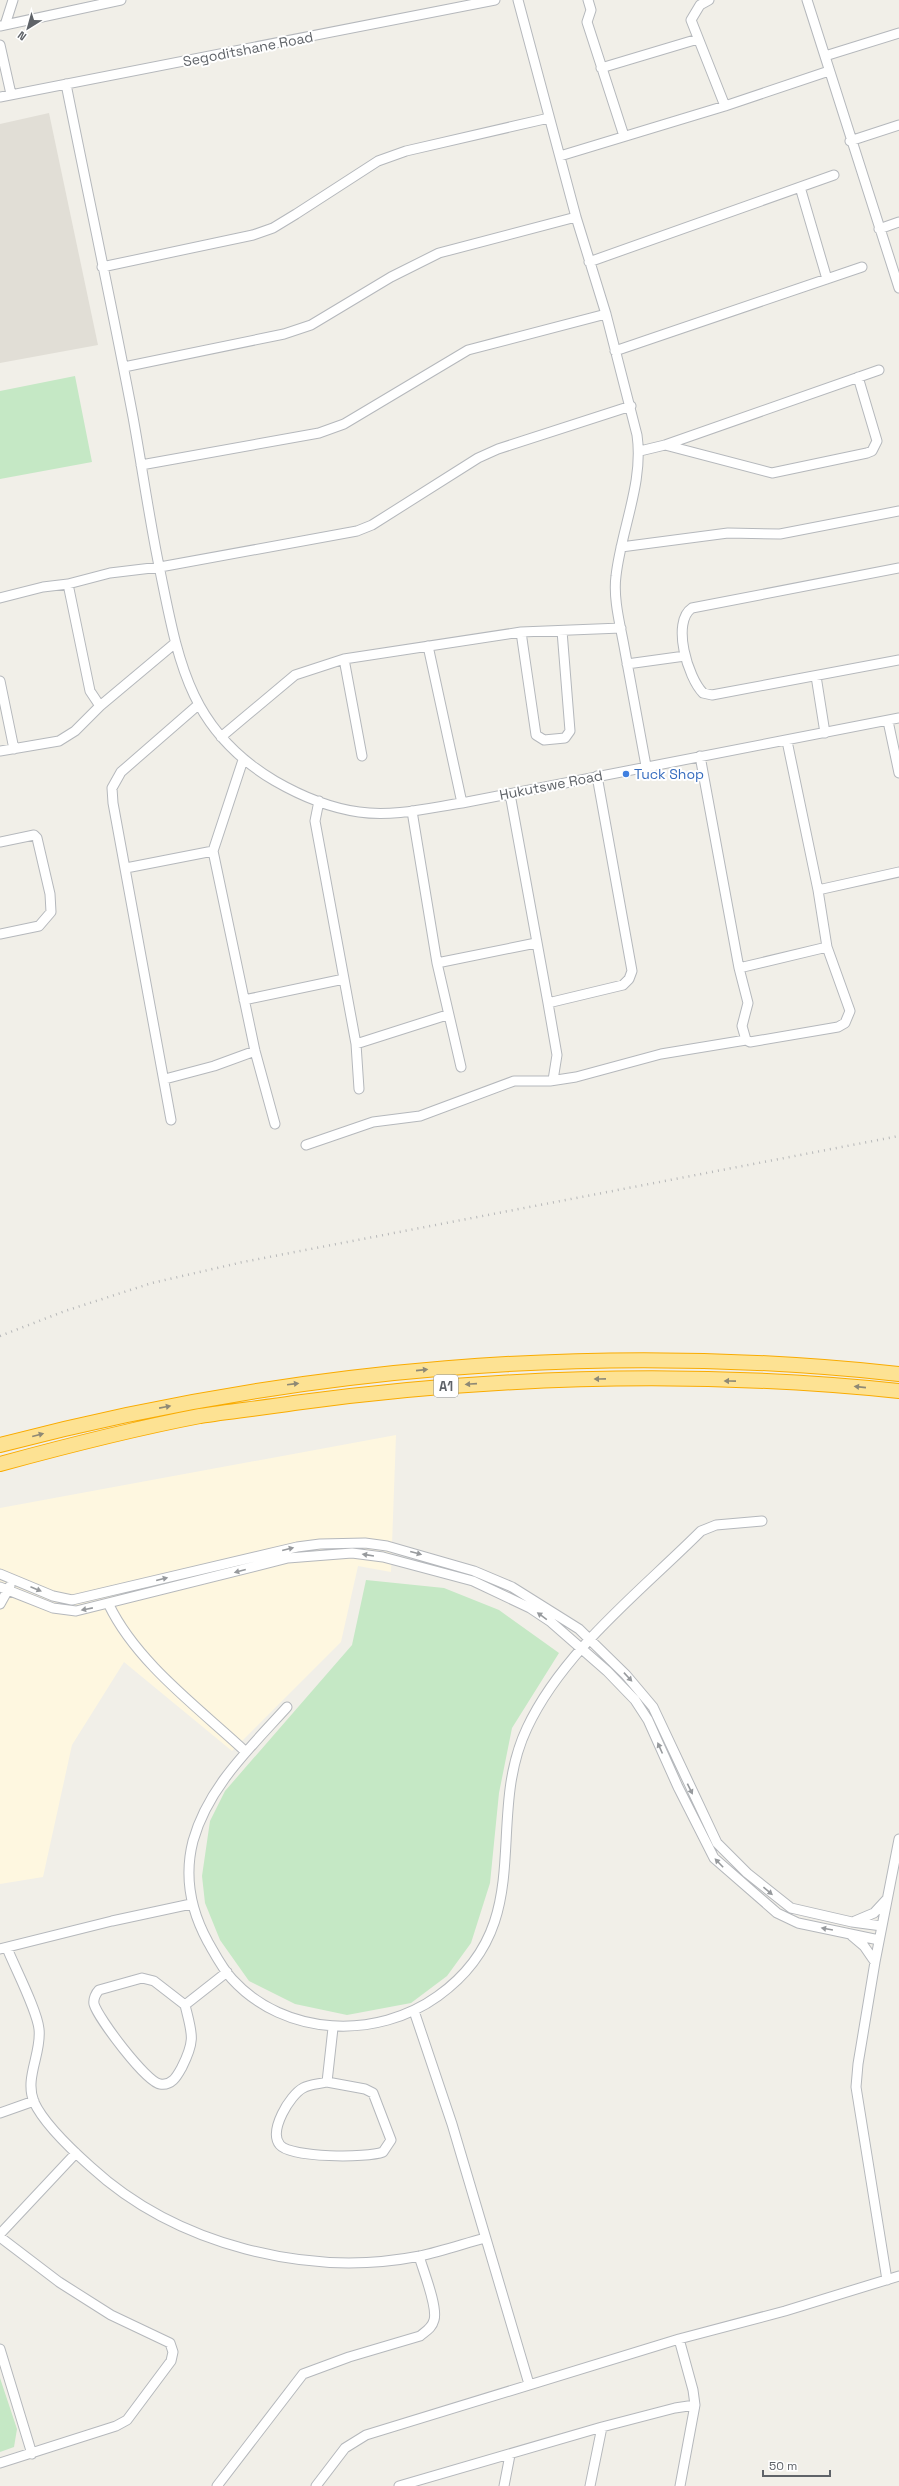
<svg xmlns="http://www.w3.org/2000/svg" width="899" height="2486" viewBox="0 0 899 2486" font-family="'Space Grotesk',sans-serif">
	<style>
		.commercial { fill: #fef7e0 }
		.education { fill: #e1ded6 }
		.green { fill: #c5e8c5 }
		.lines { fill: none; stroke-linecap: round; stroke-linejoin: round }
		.minor-casing { stroke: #b5b8bc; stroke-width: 11 }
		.highway-casing { stroke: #f9ab00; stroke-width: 16 }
		.minor { stroke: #fff; stroke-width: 9 }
		.highway { stroke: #fde293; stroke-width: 14 }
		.rail { stroke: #b6b7b8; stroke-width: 2.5; stroke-dasharray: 1 5; stroke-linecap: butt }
		.oneway { fill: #8e8975 }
		.oneway2 { fill: #979a9d }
		.shop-dot { fill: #3f7fe0; stroke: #fff; stroke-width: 1.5 }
		.labels { text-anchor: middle; stroke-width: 4; stroke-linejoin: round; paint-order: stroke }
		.shield { fill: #fff; stroke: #8f9295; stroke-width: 1 }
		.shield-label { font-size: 13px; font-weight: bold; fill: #5f6368 }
		.street-label { font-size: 14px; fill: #5f6368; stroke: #fff }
		.shop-label { font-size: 14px; fill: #366cbe; stroke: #fff; text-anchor: start }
	</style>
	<rect width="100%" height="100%" fill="#f1efe8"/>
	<path class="commercial" d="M396 1435 391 1572 358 1566 341 1642 232 1751 124 1662 72 1745 43 1877 0 1884V1508Z"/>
	<path class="education" d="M49 113 98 345 0 363V124Z"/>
	<path class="green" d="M75 376 92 462 0 479V391Z
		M366 1580 444 1588 499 1610 559 1653 512 1728 499 1793 490 1883 471 1943 447 1976 411 2003 347 2015 295 2004 249 1981 220 1940 205 1903 202 1876 210 1821 225 1791 352 1645Z
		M0 2378 17 2429 14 2447 0 2452Z"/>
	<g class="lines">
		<defs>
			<path id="minor" d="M518 0 576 217 606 314 637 435C644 482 621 530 616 576 613 598 620 624 624 646 631 686 639 726 646 766
				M588 0 591 10 587 22 624 136
				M709 0 700 5 691 20 725 106
				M807 0 899 288
				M5 25 13 0
				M0 26 121 0
				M0 45 11 94
				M825 56 899 33
				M601 68 698 39
				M66 84C88 195 112 306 133 417 142 467 149 517 159 566 178 658 187 729 275 781 301 796 330 808 359 812 393 817 429 808 462 803L899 718
				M0 97 495 0
				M850 141 899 125
				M560 156 725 106 829 71
				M800 187 827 279
				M879 229 899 222
				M589 262 834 175
				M102 267 253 235 273 228 296 214 378 161 406 151 549 118
				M615 351 862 267
				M124 367 284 334 311 325 391 277 439 253 576 217
				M665 445 772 473 867 453 872 451 877 441 858 377
				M640 451 665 445 879 370
				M141 465 319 433 344 424 468 350 606 314
				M621 547 728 533 780 534 899 511
				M899 568 692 608C671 622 688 678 703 693L712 695 899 660
				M68 584 110 573 160 567 357 531 372 525 478 458 498 449 631 406
				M0 598 43 587 68 584 90 691 100 706
				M521 632 536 735 544 740 565 738 570 731 562 631
				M428 646 462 803
				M344 659 362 756
				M627 664 685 656
				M816 676 825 733
				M0 681 14 749
				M888 721 899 773
				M221 737 295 675 344 659 521 632 621 628
				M0 751 59 741 75 731 100 706 174 644
				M700 756 739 968 827 947 818 890 787 741
				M243 760 213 851 255 1051 275 1124
				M510 794 548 1003 623 985 629 979 632 971 597 776
				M319 801 315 821 356 1044 359 1089
				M412 811 437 963 461 1067
				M0 842 34 835 37 838 50 894 51 912 39 926 0 934
				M126 868 213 851
				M818 890 899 872
				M437 963 536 943
				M739 968 748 1003 742 1026 746 1040 750 1042 838 1027 845 1023 850 1011 827 947
				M244 1000 344 979
				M548 1003 557 1055 553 1080
				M356 1044 447 1015
				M165 1079 214 1066 255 1051
				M171 1120 113 803 112 788 121 772 198 705
				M306 1145 373 1122 420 1116 514 1081H550L576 1077 661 1054 746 1040
				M0 1574 53 1596 72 1600 297 1547 320 1544 365 1543 387 1546 474 1571 512 1587 579 1629 626 1675 653 1707 717 1843 747 1873 791 1908 852 1922 882 1926
				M0 1587 53 1608 76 1611 288 1558 352 1553 383 1557 473 1581 530 1608 551 1622 607 1671 635 1700 648 1720 678 1787 714 1858 777 1913 798 1923 879 1940
				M0 1604 10 1586
				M109 1605C137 1663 199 1708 246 1752
				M287 1707C250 1748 208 1787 193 1841 184 1876 191 1911 208 1942 215 1954 222 1968 232 1979 285 2037 377 2040 438 1996 540 1923 483 1821 527 1728 563 1651 641 1591 701 1531L716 1525 762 1521
				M855 1921 874 1913 886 1900
				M851 1935 864 1946 875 1962
				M7 1948C15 1968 37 2010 39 2029 42 2053 24 2078 34 2102 44 2124 73 2151 91 2167 176 2245 308 2278 420 2256 442 2251 463 2244 485 2238
				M0 1949 112 1921 191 1904
				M185 2005 154 1981 142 1978 99 1990C96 1993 93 1999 94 2004 98 2018 146 2082 160 2084 172 2086 177 2076 182 2067 196 2039 192 2034 185 2005L227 1972
				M414 2011 452 2124 529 2384
				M327 2082C320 2084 310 2084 303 2088 290 2095 268 2131 280 2145 291 2158 367 2158 383 2152L391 2140 373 2093 365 2089 327 2082 333 2028
				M0 2113 34 2101
				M0 2234 76 2153
				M0 2237 59 2282 111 2315 170 2343 173 2352 171 2361 127 2420 116 2426 0 2463
				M887 2280 856 2087 858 2064 875 1962 899 1839
				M679 2339 693 2390 695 2405 680 2486
				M0 2349 32 2454
				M217 2486 303 2374 349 2357 420 2336C426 2331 432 2328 434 2320 438 2307 423 2270 419 2256
				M316 2486 345 2448 366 2435 679 2339 785 2311 899 2276
				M399 2486 602 2427 675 2408 695 2405
				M504 2486 510 2455
				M590 2486 602 2427"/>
			<path id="highway" d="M0 1445C293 1368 597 1341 899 1374
				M0 1464C66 1446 132 1429 200 1416 231 1411 263 1408 294 1403 494 1376 698 1370 899 1391"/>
		</defs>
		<use href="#minor" class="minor-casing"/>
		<use href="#highway" class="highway-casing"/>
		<use href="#minor" class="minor"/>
		<use href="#highway" class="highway"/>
		<path class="rail" d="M0 1336 65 1311 152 1283 243 1262 899 1136"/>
	</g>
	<defs><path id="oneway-solid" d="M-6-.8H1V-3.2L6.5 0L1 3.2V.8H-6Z"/></defs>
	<g class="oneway">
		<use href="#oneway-solid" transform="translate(422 1370) rotate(-6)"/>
		<use href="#oneway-solid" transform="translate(600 1379) rotate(179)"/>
		<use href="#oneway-solid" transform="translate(730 1381) rotate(-179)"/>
		<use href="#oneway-solid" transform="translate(293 1384) rotate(-7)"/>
		<use href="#oneway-solid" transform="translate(471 1384) rotate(176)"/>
		<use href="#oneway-solid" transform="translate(860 1387) rotate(-174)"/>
		<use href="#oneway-solid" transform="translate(165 1407) rotate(-11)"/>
		<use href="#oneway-solid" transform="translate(38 1435) rotate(-15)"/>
	</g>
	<g class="oneway2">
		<use href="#oneway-solid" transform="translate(288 1549) rotate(-14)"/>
		<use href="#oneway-solid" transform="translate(416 1553) rotate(15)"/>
		<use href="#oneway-solid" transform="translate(368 1555) rotate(-171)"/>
		<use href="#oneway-solid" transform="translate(240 1571) rotate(165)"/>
		<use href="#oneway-solid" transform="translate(162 1579) rotate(-14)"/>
		<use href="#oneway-solid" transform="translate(36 1589) rotate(23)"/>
		<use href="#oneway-solid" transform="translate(87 1609) rotate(169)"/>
		<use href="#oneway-solid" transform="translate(542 1616) rotate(-144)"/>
		<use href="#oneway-solid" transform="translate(628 1677) rotate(47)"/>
		<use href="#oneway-solid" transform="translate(660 1748) rotate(-114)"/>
		<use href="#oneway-solid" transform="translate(690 1789) rotate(64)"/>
		<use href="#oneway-solid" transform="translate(719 1863) rotate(-134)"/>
		<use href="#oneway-solid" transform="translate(768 1891) rotate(40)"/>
		<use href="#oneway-solid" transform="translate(827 1929) rotate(-170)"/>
	</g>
	<circle class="shop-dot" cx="626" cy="774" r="4"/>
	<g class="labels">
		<rect class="shield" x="434" y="1375" width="24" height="22" rx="3"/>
		<g class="shield-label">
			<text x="446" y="1391">A1</text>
		</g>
		<g class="street-label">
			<text transform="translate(248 49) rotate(-11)" y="5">Segoditshane Road</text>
			<text transform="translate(551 785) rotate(-11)" y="5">Hukutswe Road</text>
		</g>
		<g class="shop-label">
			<text x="634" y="779">Tuck Shop</text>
		</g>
	</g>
	<g transform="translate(28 28) rotate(217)" stroke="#ffffff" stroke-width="3" paint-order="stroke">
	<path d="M0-3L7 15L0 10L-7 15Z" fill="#5f6368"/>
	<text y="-6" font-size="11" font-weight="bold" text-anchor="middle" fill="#5f6368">N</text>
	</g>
	<path d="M763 2470v6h67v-6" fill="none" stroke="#5f6368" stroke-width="2"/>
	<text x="769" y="2470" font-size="12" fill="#5f6368" stroke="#ffffff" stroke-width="3" paint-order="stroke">50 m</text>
</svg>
